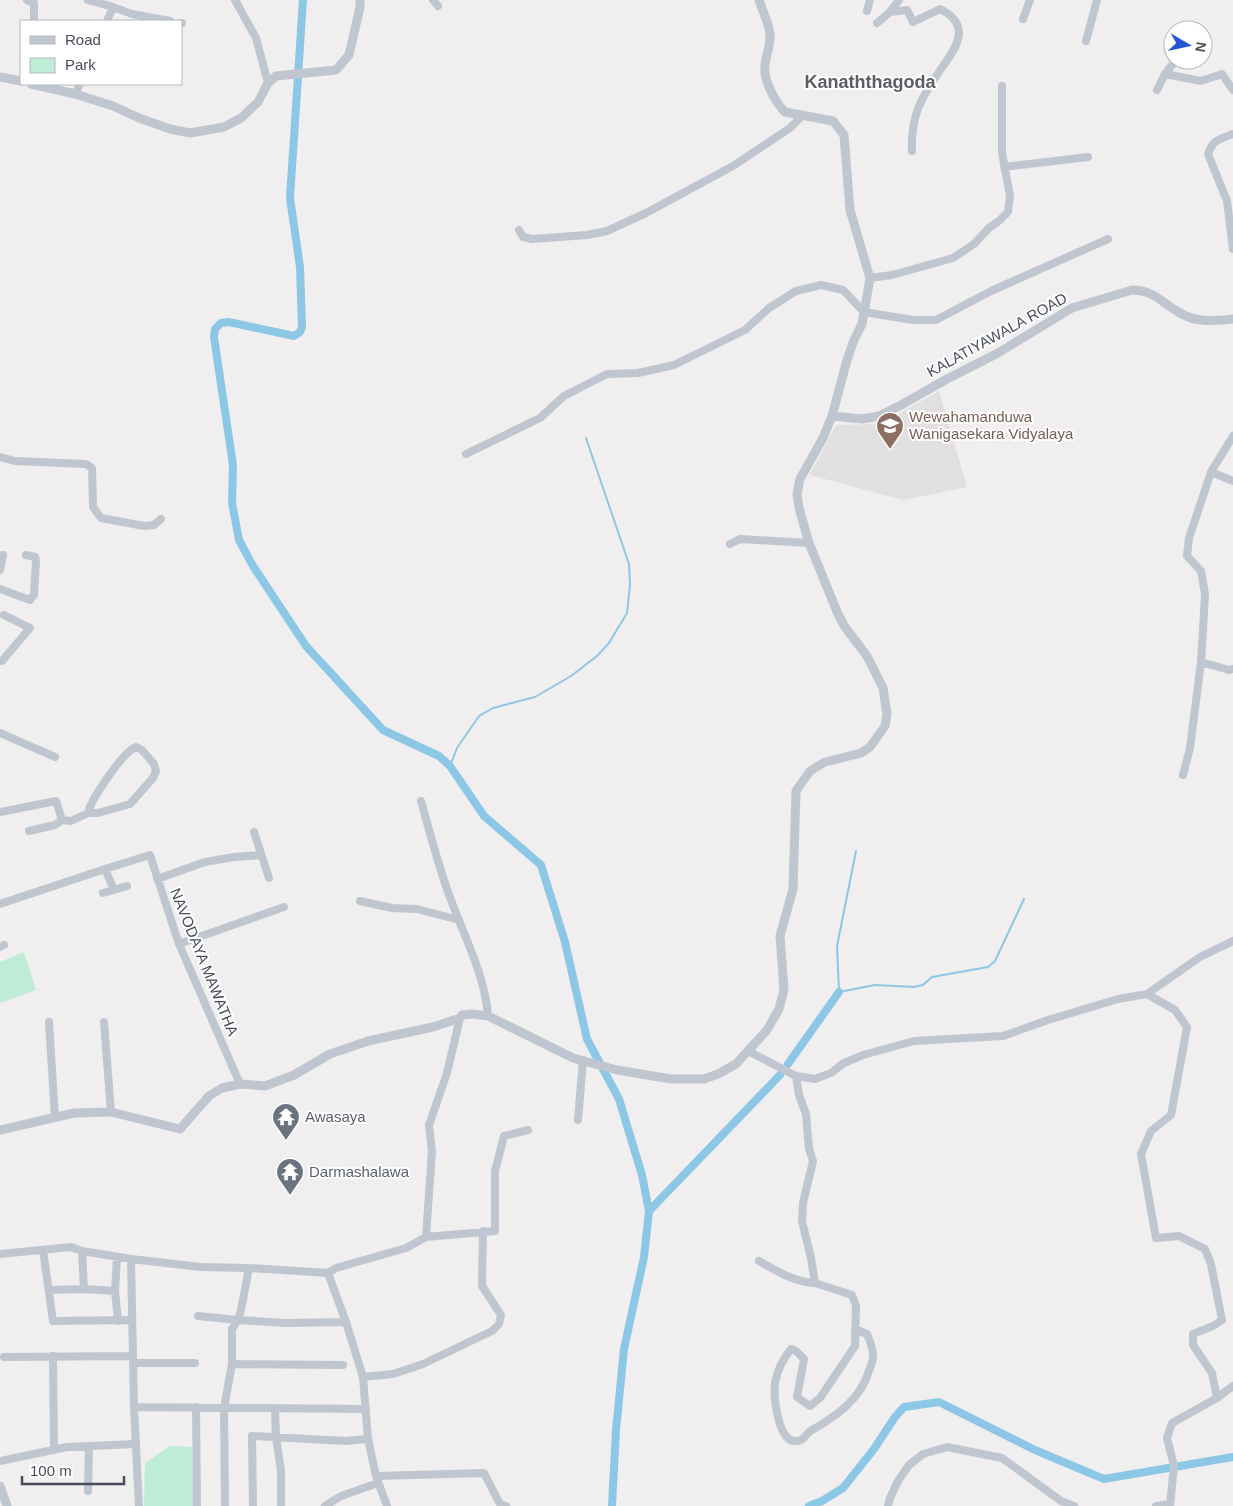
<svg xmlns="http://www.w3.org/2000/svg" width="1233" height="1506" viewBox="0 0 1233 1506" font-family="Arial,sans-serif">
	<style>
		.education { fill: #e1dfdf }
		.park { fill: #beecd6 }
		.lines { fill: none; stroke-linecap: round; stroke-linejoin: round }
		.stream { stroke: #8dc7e6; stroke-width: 2 }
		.canal { stroke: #8dc7e6; stroke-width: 8 }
		.minor { stroke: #bfc6cf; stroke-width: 8 }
		.tertiary { stroke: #bfc6cf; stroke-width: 9 }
		.labels { text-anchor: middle; stroke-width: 4; stroke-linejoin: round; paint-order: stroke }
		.street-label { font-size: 15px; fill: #474e5a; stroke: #fff }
		.education-label { font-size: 15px; fill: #785e54; stroke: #fff; text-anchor: start }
		.worship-label { font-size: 15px; fill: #5b616d; stroke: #fff; text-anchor: start }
		.quarter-label { font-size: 18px; font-weight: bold; fill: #5b5d62; stroke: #fff }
	</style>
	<rect width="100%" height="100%" fill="#f0eeee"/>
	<path class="education" d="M939 391 967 487 903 500 810 475 836 425 881 424Z"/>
	<path class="park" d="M24 952 36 990 0 1003V962Z
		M170 1446 192 1447 194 1506H144L145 1463Z"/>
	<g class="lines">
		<path class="stream" d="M450 766 457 748 479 716 493 708 535 697 571 676 597 656 609 643 627 613 630 584 629 564 586 438
			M856 851 837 946 839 992 875 985 914 987 923 985 932 977 988 967 995 961 1024 899"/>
		<path class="canal" d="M303 0 290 198 300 267 302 327 300 332 294 336 229 322 221 323 215 329 214 337 233 465 232 503 239 540 253 566 306 646 383 730 439 756 450 766 484 816 541 865 565 942 587 1039 619 1099 642 1175 649 1211 644 1257 624 1349 616 1430 612 1506
			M788 1064 839 992
			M649 1211 780 1075
			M809 1506 822 1501 843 1488 874 1449 895 1417 904 1407 939 1402 1035 1450 1104 1479 1233 1457"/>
		<path class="minor" d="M27 0 34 3V21
			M88 0 113 7 132 14 170 21
			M235 0 256 38 268 83
			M433 0 438 6
			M867 11 870 0
			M890 12 907 10 913 22 940 9C972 25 957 47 941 69 934 79 926 91 921 102 914 115 911 137 912 151
			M1023 19 1030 0
			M107 21 113 7
			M181 23H182
			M877 23 890 12 899 0
			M1086 41 1097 0
			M1165 74 1201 81 1222 74 1233 90
			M1157 90 1165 74 1176 60
			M75 94 80 84
			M1233 134C1219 139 1213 140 1208 154L1227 201 1233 249
			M1004 167 1088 157
			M519 230 523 237 532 239 587 235 607 231 646 213 733 166 790 128 803 115
			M870 278 892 275 953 258 974 244 989 228 1000 220 1008 212 1010 196 1002 153V86
			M466 454 540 418 564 396 607 374 638 373 674 365 745 330 769 308 796 291 821 285 843 290 864 312 913 320H936L991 291 1108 239
			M0 457 15 461 86 464 92 468 93 507 101 518 144 526 154 525 161 519
			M1211 472 1233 481
			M730 544 740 539 809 543
			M0 570 3 555
			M0 589 30 600 34 595 36 561 35 557 26 555
			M0 661H2L30 628 4 615
			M1201 662 1229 670 1233 669
			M0 733 55 757
			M1183 775 1190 748 1201 662 1205 594 1201 571 1187 556 1189 538 1211 472 1233 436
			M421 801C430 833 439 869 451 900 465 938 485 976 488 1016
			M0 812 56 801 62 820 71 821 88 813H98L130 804 153 778 156 771 154 764 142 750 136 747C123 752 91 799 88 813
			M29 831 55 825 62 820
			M254 832 269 878
			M105 869 114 890
			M157 879 205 862 234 857 261 855
			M103 893 127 886
			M360 901 392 908 417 909 459 920
			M0 904 105 869 150 855 179 944 240 1084
			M179 944 284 907
			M0 947 4 945
			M1147 994 1175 1010 1187 1027 1171 1115 1151 1131 1141 1154 1156 1238 1179 1236 1205 1249 1211 1264 1222 1320 1213 1326 1193 1334V1345L1212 1373 1217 1398 1172 1423 1167 1438 1174 1466 1170 1506
			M49 1022 55 1117
			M104 1022 111 1112
			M748 1051 796 1076 815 1079 831 1073 844 1063 863 1055 914 1041 1003 1036 1048 1020 1118 999 1147 994 1200 957 1233 941
			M796 1076 799 1095 806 1114 809 1149 813 1161 803 1203 802 1221 811 1258 815 1283 852 1295 856 1306 855 1346 820 1398 810 1406 797 1397 804 1359 796 1351 791 1349C783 1359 777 1370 775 1383 773 1396 778 1445 798 1441 805 1440 806 1433 812 1430 837 1416 861 1398 869 1371 871 1366 873 1361 873 1356 873 1349 870 1341 867 1334L855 1329
			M578 1120 583 1060
			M426 1237 495 1231V1171L504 1136 528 1130
			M43 1250 53 1321 132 1320
			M82 1251 84 1289
			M0 1254 71 1247 82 1251 131 1259 201 1267 249 1268 328 1273 346 1322 363 1377 368 1439 376 1476 387 1506
			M117 1257 115 1291 118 1321
			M131 1259 134 1407 139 1506
			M759 1261C777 1271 794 1282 815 1283
			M328 1273 336 1268 406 1248 426 1237 432 1151 429 1125 447 1073 460 1018
			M49 1290 84 1289 115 1291
			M198 1316 238 1320 286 1323 346 1322
			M53 1356 54 1450
			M4 1357 133 1356
			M133 1363H195
			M232 1364 343 1365
			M363 1377 393 1374 423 1364 492 1331 499 1324 501 1315 482 1286 483 1231
			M1217 1398 1233 1386
			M134 1407 366 1409
			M196 1407 197 1506
			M275 1409 276 1437 281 1471V1506
			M0 1461 67 1447 136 1444
			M376 1476 484 1473 500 1504 506 1506
			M88 1491 89 1446
			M225 1506 224 1408 232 1364V1329L238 1320 241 1310 249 1268
			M253 1506 252 1436 346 1441 368 1439
			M325 1506 341 1496 378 1483
			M888 1506 890 1498 898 1481 909 1465 923 1454 947 1447 1002 1458 1061 1501 1074 1506
			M1156 1506 1170 1504"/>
		<path class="tertiary" d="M0 77 21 81
			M31 84 75 94 113 106 139 118 170 129 190 133 224 127 241 118 258 102 268 83 276 76 336 70 349 55 360 7V0
			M832 416 862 419 879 416 901 405 947 379 998 353 1072 308 1132 290C1154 290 1162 303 1180 313 1197 323 1215 321 1233 319
			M0 1130 74 1113 111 1112 180 1129 209 1096 222 1088 240 1084 265 1086 294 1075 330 1054 368 1041 433 1027 460 1018 462 1015 472 1014 488 1016 573 1058 617 1070 671 1079H704L718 1074 736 1064 767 1030 779 1009 784 990 780 936 793 889 796 791 810 771 825 762 861 753 870 747 885 726 887 714 883 688 867 656 845 627 838 614 809 543 799 508 797 494 800 479 823 438 832 416 847 360 854 340 862 324 870 278 850 210 844 135 833 121 785 112C775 102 763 80 765 65 766 55 771 45 770 34 769 23 762 10 759 0
			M0 1486 7 1506"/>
	</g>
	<defs>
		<symbol id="school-pin" viewBox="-11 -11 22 30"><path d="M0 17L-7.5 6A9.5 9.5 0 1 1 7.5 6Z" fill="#8d6e63" stroke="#fff"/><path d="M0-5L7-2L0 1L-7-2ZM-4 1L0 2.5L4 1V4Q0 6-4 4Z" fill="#fff"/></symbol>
		<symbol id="temple-pin" viewBox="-11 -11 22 30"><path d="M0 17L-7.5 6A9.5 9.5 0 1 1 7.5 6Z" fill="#6b7280" stroke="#fff"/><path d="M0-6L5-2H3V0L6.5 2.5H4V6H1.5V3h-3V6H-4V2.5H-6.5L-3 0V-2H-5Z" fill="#fff"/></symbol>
	</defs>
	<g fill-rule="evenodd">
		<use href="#school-pin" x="874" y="410" width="32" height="43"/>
		<use href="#temple-pin" x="270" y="1101" width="32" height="43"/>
		<use href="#temple-pin" x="274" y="1156" width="32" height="43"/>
	</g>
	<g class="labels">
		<g class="street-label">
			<text transform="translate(997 335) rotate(-29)" y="5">KALATIYAWALA ROAD</text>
			<text transform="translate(204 962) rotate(68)" y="5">NAVODAYA MAWATHA</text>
		</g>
		<g class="education-label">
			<text x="909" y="422">Wewahamanduwa<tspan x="909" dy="17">Wanigasekara Vidyalaya</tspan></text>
		</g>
		<g class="worship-label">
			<text x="305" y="1122">Awasaya</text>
			<text x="309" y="1177">Darmashalawa</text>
		</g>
		<g class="quarter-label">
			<text x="870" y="88">Kanaththagoda</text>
		</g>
	</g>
	<rect x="20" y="20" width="162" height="65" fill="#ffffff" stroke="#b5b8bd"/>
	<rect x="30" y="36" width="25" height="8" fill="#bfc6cf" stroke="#b5b8bd"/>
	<text x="65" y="45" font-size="15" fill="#474e5a">Road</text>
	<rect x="30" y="58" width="25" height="15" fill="#beecd6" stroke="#b5b8bd"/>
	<text x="65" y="70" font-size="15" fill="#474e5a">Park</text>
	<g transform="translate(1188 45) rotate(99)"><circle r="24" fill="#ffffff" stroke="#b5b8bd"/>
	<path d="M0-4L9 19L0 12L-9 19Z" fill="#2357d4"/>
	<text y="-8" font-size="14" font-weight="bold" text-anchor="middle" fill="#474e5a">N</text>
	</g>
	<path d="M22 1476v8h102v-8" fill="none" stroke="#474e5a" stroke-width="2.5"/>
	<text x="30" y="1476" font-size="15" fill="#474e5a" stroke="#ffffff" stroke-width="4" paint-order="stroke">100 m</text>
</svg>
